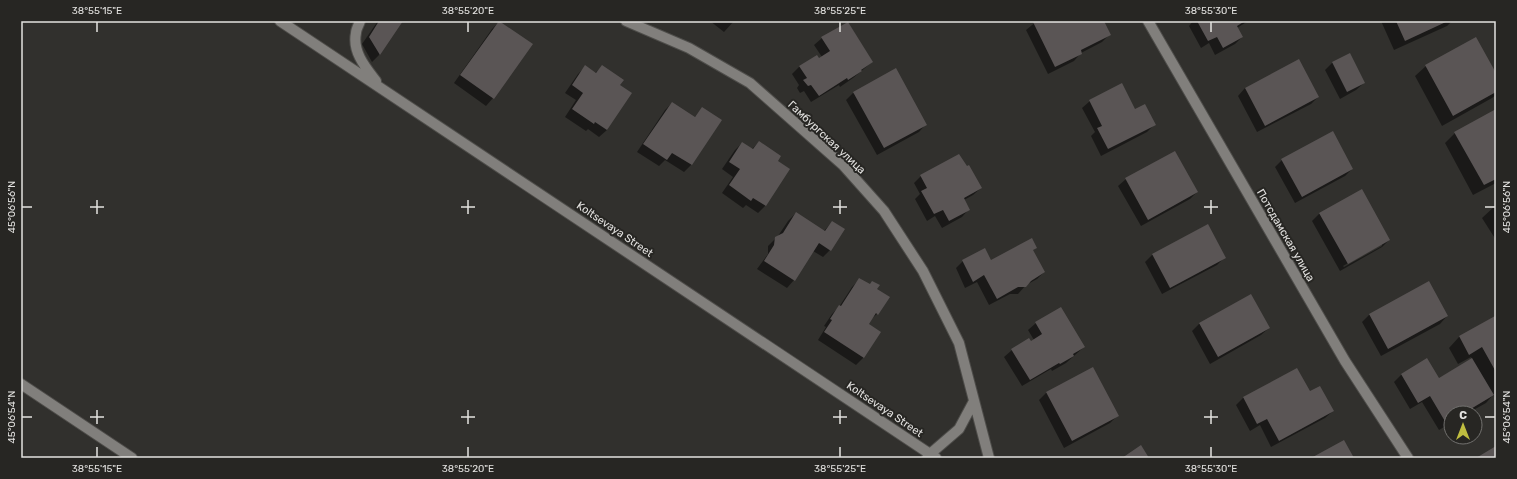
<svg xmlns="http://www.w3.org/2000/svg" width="1517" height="479" viewBox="0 0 1517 479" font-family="Rubik,sans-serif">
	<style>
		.shadow { fill: #0007; fill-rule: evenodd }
		.building { fill: #5a5555 }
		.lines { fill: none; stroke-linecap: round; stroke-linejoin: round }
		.street-casing { stroke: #4e4d4a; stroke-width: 12 }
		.street { stroke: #817f7c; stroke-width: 10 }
		.ticks { fill: none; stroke: #e3e2e0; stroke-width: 1.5 }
		.labels { text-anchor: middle; stroke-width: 4; stroke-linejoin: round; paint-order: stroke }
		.street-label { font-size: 11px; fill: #e3e2e0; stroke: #272623 }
		.neatline { fill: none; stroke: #e3e2e0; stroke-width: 1.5 }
		.ticks-label { font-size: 10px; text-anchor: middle; fill: #e3e2e0 }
	</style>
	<rect width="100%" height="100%" fill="#31302d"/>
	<path class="shadow" d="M378 21H401L379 55 372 62 362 44Z
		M710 21H734L724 32Z
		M1037 21H1103L1110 34 1102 42 1081 53 1074 61 1048 74 1026 30Z
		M1193 21H1248L1237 28 1242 37 1235 44 1215 55 1209 43 1201 48 1189 26Z
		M1381 21H1452L1447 26 1394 50Z
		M499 22 493 98 486 106 454 83 492 29Z
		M848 23 872 62 853 78 840 87 839 85 811 102 804 91 800 93 797 88 799 85 792 74 800 66 822 57 814 45 822 38Z
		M1476 39 1496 75V95L1492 98 1442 126 1415 76 1426 66Z
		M1349 55 1364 83 1356 90 1340 99 1325 70 1332 63Z
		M585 67 595 73 602 67 619 85 607 130 599 137 588 129 586 131 565 117 576 100 565 93 578 74Z
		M1245 88 1318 97 1311 104 1257 132 1238 96Z
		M853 93 926 124 919 132 877 155 846 100Z
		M1090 101 1135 110 1155 124 1147 132 1101 156 1091 136 1095 132 1082 108Z
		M672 103 694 118 702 108 720 120 691 165 684 172 665 160 659 166 637 152 665 110Z
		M1496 110V183L1473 195 1445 143 1455 133Z
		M759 142 776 161 789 169 765 206 758 213 746 205 743 208 722 193 733 177 722 169 735 150 742 143 752 149Z
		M1282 160 1352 169 1345 176 1295 203 1275 167Z
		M921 176 981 188 973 195 964 200 969 209 962 217 942 228 935 216 927 221 915 199 920 194 914 183Z
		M1126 179 1197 192 1190 199 1141 226 1118 186Z
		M1496 205V240L1482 218Z
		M796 213 824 231 832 222 830 250 823 257 813 251 794 280 787 288 757 269 768 254V246L778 236 788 221Z
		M1320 213 1389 240 1382 247 1340 271 1312 221ZM1382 244V246L1344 267 1343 266Z
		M1207 225 1225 257 1217 265 1162 294 1145 262 1152 255Z
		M1032 251 1044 272 1037 279 1026 285 1018 294H1010L989 305 977 282 965 288 956 268 963 261H991Z
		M859 280 876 289 877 314 869 321 864 357 856 365 818 340 826 327 824 326 832 314 839 307 852 287Z
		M1429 283 1447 316 1440 324 1381 356 1362 322 1369 315Z
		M1250 295 1269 328 1261 335 1210 364 1192 331 1199 324Z
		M1494 317 1496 320V400L1493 395 1486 403 1468 413H1451V423L1439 430 1422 402 1410 409 1394 382 1402 374 1438 379 1472 359 1471 357 1458 364 1449 348 1459 337Z
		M1036 323 1084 347 1066 363 1052 371 1051 369 1022 386 1004 357 1012 350 1034 340 1028 330Z
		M1092 369 1117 416 1110 423 1064 448 1039 400 1046 393Z
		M1297 369 1309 392 1333 411 1325 418 1271 447 1260 425 1250 431 1236 405 1243 398Z"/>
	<path class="building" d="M379 21H403L380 55 369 37Z
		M499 21 533 44 494 99 460 75Z
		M1035 21H1104L1111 35 1081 50 1082 54 1055 67 1033 22Z
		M1197 21H1245L1237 26 1243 37 1223 48 1217 37 1208 41Z
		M1396 21H1448L1405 41Z
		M848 22 873 62 861 70 862 71 848 80 847 78 819 96 811 85 808 86 803 80 807 78 799 66 817 55 819 58 830 51 821 37Z
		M1476 37 1496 73V92L1453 116 1425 65Z
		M1350 53 1365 83 1347 92 1332 62Z
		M1299 59 1319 97 1265 126 1245 88Z
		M585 65 596 73 602 65 624 80 620 85 632 93 607 130 595 122 594 124 572 109 583 93 572 85Z
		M896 68 927 125 884 148 853 92Z
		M1122 83 1135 109 1145 104 1156 125 1108 149 1097 128 1102 126 1089 100Z
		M672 102 695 117 702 107 722 120 692 165 672 153 667 160 643 144Z
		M1496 109V179L1484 185 1454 132Z
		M1333 131 1353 169 1302 197 1281 159Z
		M759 141 781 156 778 161 790 169 766 206 753 198 751 201 729 185 740 169 729 162 742 142 753 149Z
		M1175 151 1198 192 1148 220 1125 178Z
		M959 154 967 166 969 165 982 188 964 198 970 210 949 221 943 210 934 214 921 191 927 188 920 175Z
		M1362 189 1390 240 1348 264 1319 213Z
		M796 212 825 231 832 221 845 229 831 251 819 243 795 281 764 261 774 245 775 237 783 233Z
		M1208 224 1226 258 1170 288 1152 254Z
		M1032 238 1037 248 1033 250 1045 272 1031 281 1026 287H1018L997 299 984 275 973 282 962 260 985 248 991 260Z
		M859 278 870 284 872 281 880 285 877 289 890 297 878 315 876 313 869 324 881 332 864 358 824 332 832 320 830 319 839 305 841 306Z
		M1429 281 1448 316 1388 349 1369 314Z
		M1251 294 1270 328 1218 357 1199 323Z
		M1061 307 1085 347 1073 354 1074 356 1060 364 1059 363 1030 380 1011 349 1029 338 1031 341 1042 334 1035 322Z
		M1495 316 1496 318V372L1482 347 1469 355 1459 336Z
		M1427 358 1439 378 1472 358 1494 395 1464 413H1451V421L1446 423 1430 396 1418 403 1401 374Z
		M1093 367 1119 416 1072 441 1046 392Z
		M1297 368 1310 391 1320 386 1334 411 1279 441 1267 419 1257 424 1243 397Z
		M1344 440 1354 458H1311Z
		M1141 445 1149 458H1122Z
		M1496 446V458H1476Z"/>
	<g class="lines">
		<defs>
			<path id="street" d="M280 21 936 458
				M360 21C359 25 356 29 356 33 352 52 366 68 376 81
				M626 21 689 48 750 83 843 165 884 211 923 271 959 343 989 458
				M1148 21 1345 361 1408 458
				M21 384 132 458
				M927 458 930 454 959 429 974 401"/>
		</defs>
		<use href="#street" class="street-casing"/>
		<use href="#street" class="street"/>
	</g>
	<path class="ticks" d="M97 22V32M468 22V32M840 22V32M1211 22V32M97 200V214M468 200V214M840 200V214M1211 200V214M22 207H32M90 207H104M461 207H475M833 207H847M1204 207H1218M1485 207H1495M97 410V424M468 410V424M840 410V424M1211 410V424M22 417H32M90 417H104M461 417H475M833 417H847M1204 417H1218M1485 417H1495M97 447V457M468 447V457M840 447V457M1211 447V457"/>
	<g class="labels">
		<g class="street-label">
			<text transform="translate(827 137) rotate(43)" y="4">Гамбургская улица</text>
			<text transform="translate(615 229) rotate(34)" y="4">Koltsevaya Street</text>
			<text transform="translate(1286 235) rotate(60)" y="4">Потсдамская улица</text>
			<text transform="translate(885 409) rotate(34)" y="4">Koltsevaya Street</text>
		</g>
	</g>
	<rect width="1517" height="479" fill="none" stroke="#272623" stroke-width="44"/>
	<g transform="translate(1463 425)"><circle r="19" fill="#272623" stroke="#72716f"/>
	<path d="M0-3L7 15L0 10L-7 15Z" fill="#c0be40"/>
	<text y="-6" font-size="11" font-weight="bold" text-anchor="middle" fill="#e3e2e0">С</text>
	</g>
	<rect x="22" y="22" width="1473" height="435" class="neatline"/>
	<g class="ticks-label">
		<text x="97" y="14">38°55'15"E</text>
		<text x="468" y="14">38°55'20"E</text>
		<text x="840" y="14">38°55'25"E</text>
		<text x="1211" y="14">38°55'30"E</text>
		<text transform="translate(11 207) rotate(-90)" y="4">45°06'56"N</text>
		<text transform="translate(1506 207) rotate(-90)" y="4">45°06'56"N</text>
		<text transform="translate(11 417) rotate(-90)" y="4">45°06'54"N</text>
		<text transform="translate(1506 417) rotate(-90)" y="4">45°06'54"N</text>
		<text x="97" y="472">38°55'15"E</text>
		<text x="468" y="472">38°55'20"E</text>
		<text x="840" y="472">38°55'25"E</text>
		<text x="1211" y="472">38°55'30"E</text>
	</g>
</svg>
